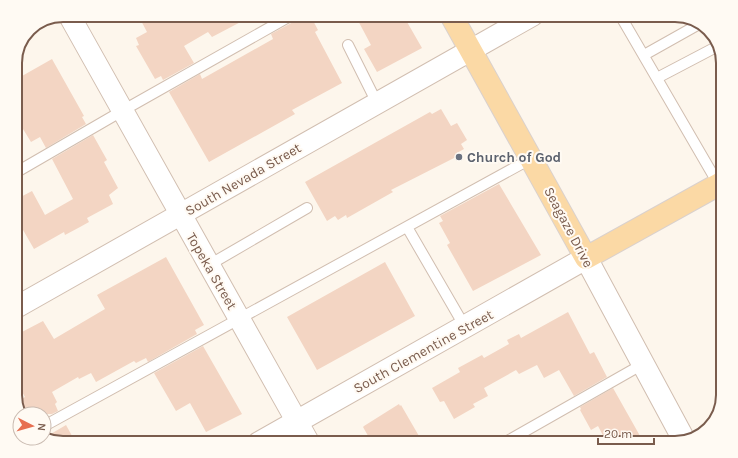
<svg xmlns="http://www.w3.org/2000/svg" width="738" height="458" viewBox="0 0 738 458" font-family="Karla,sans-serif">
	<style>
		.building { fill: #f3d5c3 }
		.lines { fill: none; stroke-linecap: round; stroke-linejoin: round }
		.service-casing { stroke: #d1beb0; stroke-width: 12 }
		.minor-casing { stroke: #d1beb0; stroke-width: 23 }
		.tertiary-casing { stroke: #d1beb0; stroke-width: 24 }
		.primary-casing { stroke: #dad1cd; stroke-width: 24 }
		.service { stroke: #fff; stroke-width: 10 }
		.minor { stroke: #fff; stroke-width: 21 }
		.tertiary { stroke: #fff; stroke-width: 22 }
		.primary { stroke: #fbd9a5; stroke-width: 22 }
		.worship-dot { fill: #6b7280; stroke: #fffaf3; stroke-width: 1.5 }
		.labels { text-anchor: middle; stroke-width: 4; stroke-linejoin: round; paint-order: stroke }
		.worship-label { font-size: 14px; font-weight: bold; fill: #5b616d; stroke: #fffaf3; text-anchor: start }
		.street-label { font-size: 14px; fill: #7a5c4d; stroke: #fffaf3 }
		.rim { fill: none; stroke: #7a5c4d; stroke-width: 2 }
	</style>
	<rect width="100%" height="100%" fill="#fdf6ec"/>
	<path class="building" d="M138 15H168L171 22 183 15H254L212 37 208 32 184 46 194 63 163 80 161 76 155 79 136 46 139 45 136 38 147 32Z
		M260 15H279L265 23Z
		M298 15H310L318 30 315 32 342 83 292 110 295 114 209 162 169 92 200 74 202 79 273 39 271 34 295 21Z
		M355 15H403L422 48 377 72 364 49 371 45Z
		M52 59 84 116 82 117 86 124 46 148 40 137 31 142 15 116V80Z
		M441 109 451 126 457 123 467 140 461 144 464 149 455 154 456 157 391 190 393 192 347 218 346 215 338 220 335 216 327 221 305 182 430 112 432 114Z
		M93 135 107 160 104 162 118 188 109 195 113 204 87 218 89 222 80 227 65 235 64 232 34 249 15 216V200L32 191 45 215 73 199 52 159Z
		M499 184 541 255 473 291 447 245 450 243 439 223 443 221 440 216Z
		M166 257 204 325 195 330 197 334 148 362 146 358 136 363 134 361 96 382 91 373 79 379 78 377 52 392 57 402 55 404 58 411 52 414H20L16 402 25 397 15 380V343L23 338 20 333 43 321 54 339 105 309 97 295Z
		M385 262 415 316 317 370 287 317Z
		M568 312 590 354 594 352 607 377 574 396 559 370 544 378 537 365 519 374 516 370 484 388 488 396 473 404 475 407 454 419 444 401 440 402 432 388 460 372 458 368 482 355 484 358 509 344 507 340 519 334 521 338Z
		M203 346 242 414 206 432 190 403 176 411 154 373Z
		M613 388 644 443H607L598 426 591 430 580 410 581 409 580 407Z
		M399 404 400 406 401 405 423 443H374L372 441H371L363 427 364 426Z
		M66 425 76 443H63L44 438Z"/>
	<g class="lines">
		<defs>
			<path id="service" d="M620 15 720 187
				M348 45 377 103
				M644 55 701 23
				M657 78 718 46
				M15 173 122 111 292 15
				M407 227 465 327
				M209 265 307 208
				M44 426 532 158
				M504 443 643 364"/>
			<path id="minor" d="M69 15 309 443
				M15 308 533 15"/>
			<path id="tertiary" d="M259 443 586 258 684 440"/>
			<path id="primary" d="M451 15 586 258 723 182"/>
		</defs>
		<use href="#service" class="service-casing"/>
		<use href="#minor" class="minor-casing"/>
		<use href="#tertiary" class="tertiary-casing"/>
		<use href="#primary" class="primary-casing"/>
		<use href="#service" class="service"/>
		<use href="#minor" class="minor"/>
		<use href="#tertiary" class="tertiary"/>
		<use href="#primary" class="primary"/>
	</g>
	<circle class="worship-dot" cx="459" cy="157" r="4"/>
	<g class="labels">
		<g class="worship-label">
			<text x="467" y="162">Church of God</text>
		</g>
		<g class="street-label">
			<text transform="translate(243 179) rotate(-30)" y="5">South Nevada Street</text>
			<text transform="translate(569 227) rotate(62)" y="5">Seagaze Drive</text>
			<text transform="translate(212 271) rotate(60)" y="5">Topeka Street</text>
			<text transform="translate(423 351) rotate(-29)" y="5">South Clementine Street</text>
		</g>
	</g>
	<path d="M0 0H738V458H0ZM63 22H675A41 41 0 0 1 716 63V395A41 41 0 0 1 675 436H63A41 41 0 0 1 22 395V63A41 41 0 0 1 63 22Z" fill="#fffaf3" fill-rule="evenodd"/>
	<path class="rim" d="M63 22H675A41 41 0 0 1 716 63V395A41 41 0 0 1 675 436H63A41 41 0 0 1 22 395V63A41 41 0 0 1 63 22Z"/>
	<g transform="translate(32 426) rotate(96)"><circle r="19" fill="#fffaf3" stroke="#cabbb1"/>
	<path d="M0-3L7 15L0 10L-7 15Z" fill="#e76f51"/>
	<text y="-6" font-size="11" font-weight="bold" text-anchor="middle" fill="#7a5c4d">N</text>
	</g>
	<path d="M598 438v6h56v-6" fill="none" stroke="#7a5c4d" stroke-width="2"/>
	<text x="604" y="438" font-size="12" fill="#7a5c4d" stroke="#fffaf3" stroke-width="3" paint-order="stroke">20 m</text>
</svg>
